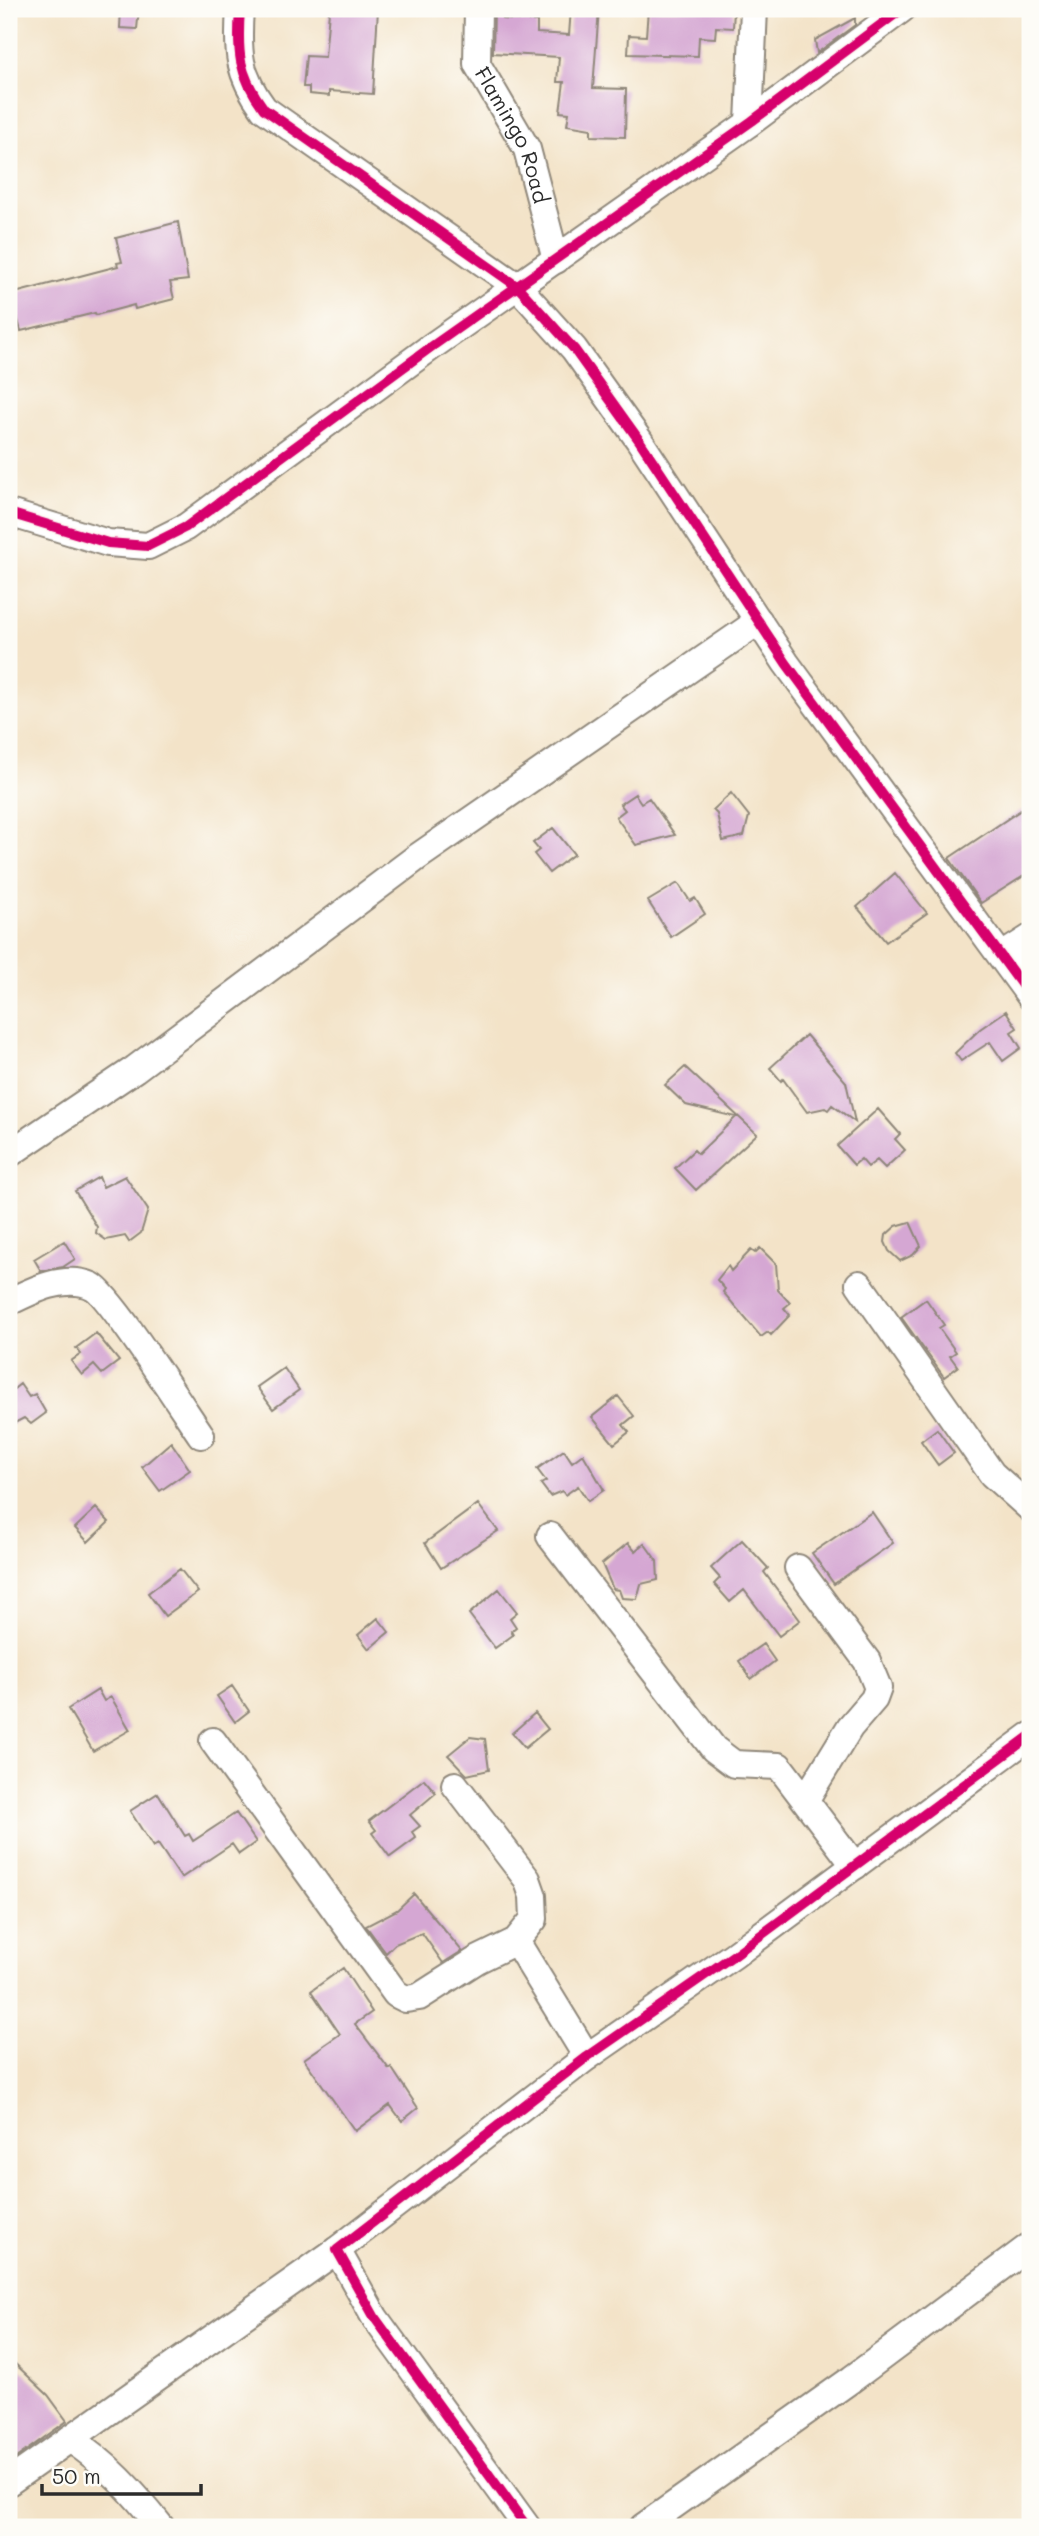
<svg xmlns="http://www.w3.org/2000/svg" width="1039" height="2536" viewBox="0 0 1039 2536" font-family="Mali,sans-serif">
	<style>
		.building { fill: #d5a7d3 }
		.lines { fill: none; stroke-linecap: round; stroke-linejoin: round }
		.minor-casing { stroke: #8f877a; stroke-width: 30 }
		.minor { stroke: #fff; stroke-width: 26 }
		.cycleway-casing { stroke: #fdfcf7; stroke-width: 15 }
		.cycleway { stroke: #d6006c; stroke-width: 10 }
		.labels { text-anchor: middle; stroke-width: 6; stroke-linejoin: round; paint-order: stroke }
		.street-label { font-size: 21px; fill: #2b2b2b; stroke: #fdfcf7 }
	</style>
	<rect width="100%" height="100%" fill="#fdfcf7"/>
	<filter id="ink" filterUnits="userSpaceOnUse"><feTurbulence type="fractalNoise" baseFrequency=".0143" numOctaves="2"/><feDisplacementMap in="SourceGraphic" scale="14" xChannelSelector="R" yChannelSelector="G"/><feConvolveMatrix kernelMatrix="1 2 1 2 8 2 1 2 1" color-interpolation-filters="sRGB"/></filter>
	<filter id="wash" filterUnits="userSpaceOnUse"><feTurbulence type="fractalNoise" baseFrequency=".00686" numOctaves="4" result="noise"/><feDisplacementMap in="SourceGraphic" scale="28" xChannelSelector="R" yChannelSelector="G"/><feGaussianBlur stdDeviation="1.57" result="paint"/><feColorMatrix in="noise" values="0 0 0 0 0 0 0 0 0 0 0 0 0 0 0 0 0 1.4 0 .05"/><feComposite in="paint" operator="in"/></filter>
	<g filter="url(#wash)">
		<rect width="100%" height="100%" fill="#f3e3c8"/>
		<g id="blocks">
			<path class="building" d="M121 9H139L137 29 120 28Z
				M343 9H378L373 94 329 91V96L309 94V87H303L306 56 325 57 329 11Z
				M494 9H504L503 19 537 21V33L569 35 571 9H599L593 88 626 89 625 137 591 136V129L567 125 569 113 560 112 564 82H557L559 57 493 53Z
				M648 9 734 10 733 28 716 27 715 38 699 37 698 56 628 54 629 35 646 36Z
				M855 18V25L817 53 815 40Z
				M178 222 188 280 170 282 174 299 135 309 134 305 96 315 95 313 21 331 11 294 118 266 117 263 122 262 116 238Z
				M731 793 749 816 744 836 723 841 717 814 713 810Z
				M635 794 641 803 649 798 675 835 636 845 616 817 625 810 620 804Z
				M1021 810 1030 824V872L981 903 949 858Z
				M553 828 574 854 549 873 534 854 539 850 533 843Z
				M895 873 927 913 886 942 857 907Z
				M678 883 690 901 695 898 705 914 671 937 648 901Z
				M1006 1011 1017 1028 1011 1032 1021 1048 1003 1061 990 1042 961 1061 955 1053 980 1029Z
				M806 1035 846 1082 855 1122 832 1105 828 1110 825 1108 807 1112 783 1079 781 1081 770 1068Z
				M685 1067 757 1134 696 1190 675 1168 694 1150 698 1154 736 1117 686 1105 665 1085Z
				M878 1109 900 1134 895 1139 905 1150 885 1168 877 1160 868 1167 861 1159 854 1165 837 1146Z
				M125 1176 148 1210 141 1233 129 1242 125 1236 106 1240 96 1233 97 1227 75 1191 99 1177 103 1187Z
				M910 1222 921 1246 913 1255 900 1261 889 1251 885 1242 886 1235 896 1226Z
				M64 1241 75 1259 63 1267 41 1271 34 1259Z
				M760 1248 776 1264 778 1290 790 1303 784 1308 790 1315 771 1335 768 1332 761 1337 723 1292 725 1289 717 1280 728 1266 731 1271 751 1250 755 1253Z
				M926 1299 944 1325 939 1328 956 1352 950 1356 958 1367 944 1377 901 1317Z
				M96 1333 119 1361 102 1374 94 1365 82 1375 71 1361 81 1354 76 1348Z
				M284 1368 299 1390 273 1409 257 1387Z
				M20 1384 29 1397 35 1394 46 1413 31 1424 24 1418 9 1426V1393Z
				M618 1396 634 1416 623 1425 629 1432 614 1444 592 1417Z
				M937 1429 954 1453 938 1465 921 1441Z
				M171 1442 190 1470 160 1491 142 1467Z
				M564 1450 572 1462 583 1454 604 1490 588 1501 578 1486 565 1495 562 1491 550 1496 541 1484 546 1481 537 1469Z
				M478 1504 498 1531 441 1568 425 1543Z
				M96 1508 109 1522 88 1542 75 1528Z
				M872 1512 893 1543 834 1584 812 1553Z
				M742 1540 768 1568 764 1572 800 1620 779 1636 744 1590 730 1602 714 1584 720 1578 711 1568Z
				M628 1543 635 1551 644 1543 657 1561 658 1580 641 1584 637 1599 622 1598 619 1590 613 1589 602 1564Z
				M180 1569 198 1592 165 1616 148 1593Z
				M499 1589 517 1612 510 1618 516 1627 511 1631 513 1635 495 1648 469 1614Z
				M378 1618 389 1632 369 1649 358 1635Z
				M763 1644 775 1661 751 1679 739 1661Z
				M232 1686 249 1711 235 1722 217 1696Z
				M98 1690 104 1701 111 1697 130 1730 93 1751 68 1709Z
				M535 1713 548 1729 525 1748 512 1733Z
				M470 1737 485 1739 489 1770 467 1775 448 1755Z
				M424 1779 436 1793 410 1815 420 1826 412 1832 416 1838 390 1857 372 1833 376 1830 369 1821Z
				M158 1793 185 1836 189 1834 193 1841 236 1813 256 1842 239 1854 232 1844 181 1878 158 1844 153 1847 130 1811Z
				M414 1894 462 1951 443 1963 422 1933 395 1944 386 1953 366 1926 397 1910Z
				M343 1968 372 2012 355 2024 389 2069 391 2067 418 2108 402 2121 390 2105 355 2131 304 2059 340 2034 311 1991Z
				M9 2358 48 2395 67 2421 9 2463Z"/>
		</g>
	</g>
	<g filter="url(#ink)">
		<use href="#blocks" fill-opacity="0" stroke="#8f877a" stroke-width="2"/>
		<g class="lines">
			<defs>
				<g id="minor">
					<path d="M240 9C237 52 238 74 264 109L518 287 574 349 639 440 786 663 1030 996"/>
					<path id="s1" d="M478 9 477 64 527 149 556 260"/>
					<path d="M749 123 754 9"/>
					<path d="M9 513 108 543 148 546 186 527 431 347 752 121 902 9"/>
					<path d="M1002 956 1030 938"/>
					<path d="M9 1154 135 1069 416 858 759 621"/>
					<path d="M859 1284 992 1474 1030 1508"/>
					<path d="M9 1302C33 1290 65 1274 92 1286 109 1294 185 1412 201 1435"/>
					<path d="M550 1536 714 1749 734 1764 779 1766 855 1866"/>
					<path d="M798 1568 867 1661 878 1688 874 1699 850 1727 806 1799"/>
					<path d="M213 1741 396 1994 406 1999 419 1997 477 1960 516 1941 534 1919 533 1896 527 1879 455 1785"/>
					<path d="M516 1941 587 2057"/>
					<path d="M70 2439C107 2463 134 2493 161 2527"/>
					<path d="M9 2482 337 2250"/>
					<path d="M527 2527 375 2318 337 2250 587 2057 734 1955 1030 1736"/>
					<path d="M643 2527 852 2379 1030 2246"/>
				</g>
			</defs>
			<use href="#minor" class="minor-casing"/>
			<use href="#minor" class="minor"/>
			<defs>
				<path id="cycleway" d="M240 9C237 52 238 74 264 109L518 287 574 349 639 440 786 663 1030 996
					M9 513 108 543 148 546 186 527 431 347 752 121 902 9
					M527 2527 375 2318 337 2250 587 2057 734 1955 1030 1736"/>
			</defs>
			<use href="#cycleway" class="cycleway-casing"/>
			<use href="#cycleway" class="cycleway"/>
		</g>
	</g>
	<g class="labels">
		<g class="street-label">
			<text dy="7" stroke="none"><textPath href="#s1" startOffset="135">Flamingo Road</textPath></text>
		</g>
	</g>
	<rect width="1039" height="2536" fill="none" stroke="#fdfcf7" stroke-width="35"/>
	<path d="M42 2484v10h159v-10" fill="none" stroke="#2b2b2b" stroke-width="3.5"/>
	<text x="52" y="2484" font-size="21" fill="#2b2b2b" stroke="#fdfcf7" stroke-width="5" paint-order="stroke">50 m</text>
</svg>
